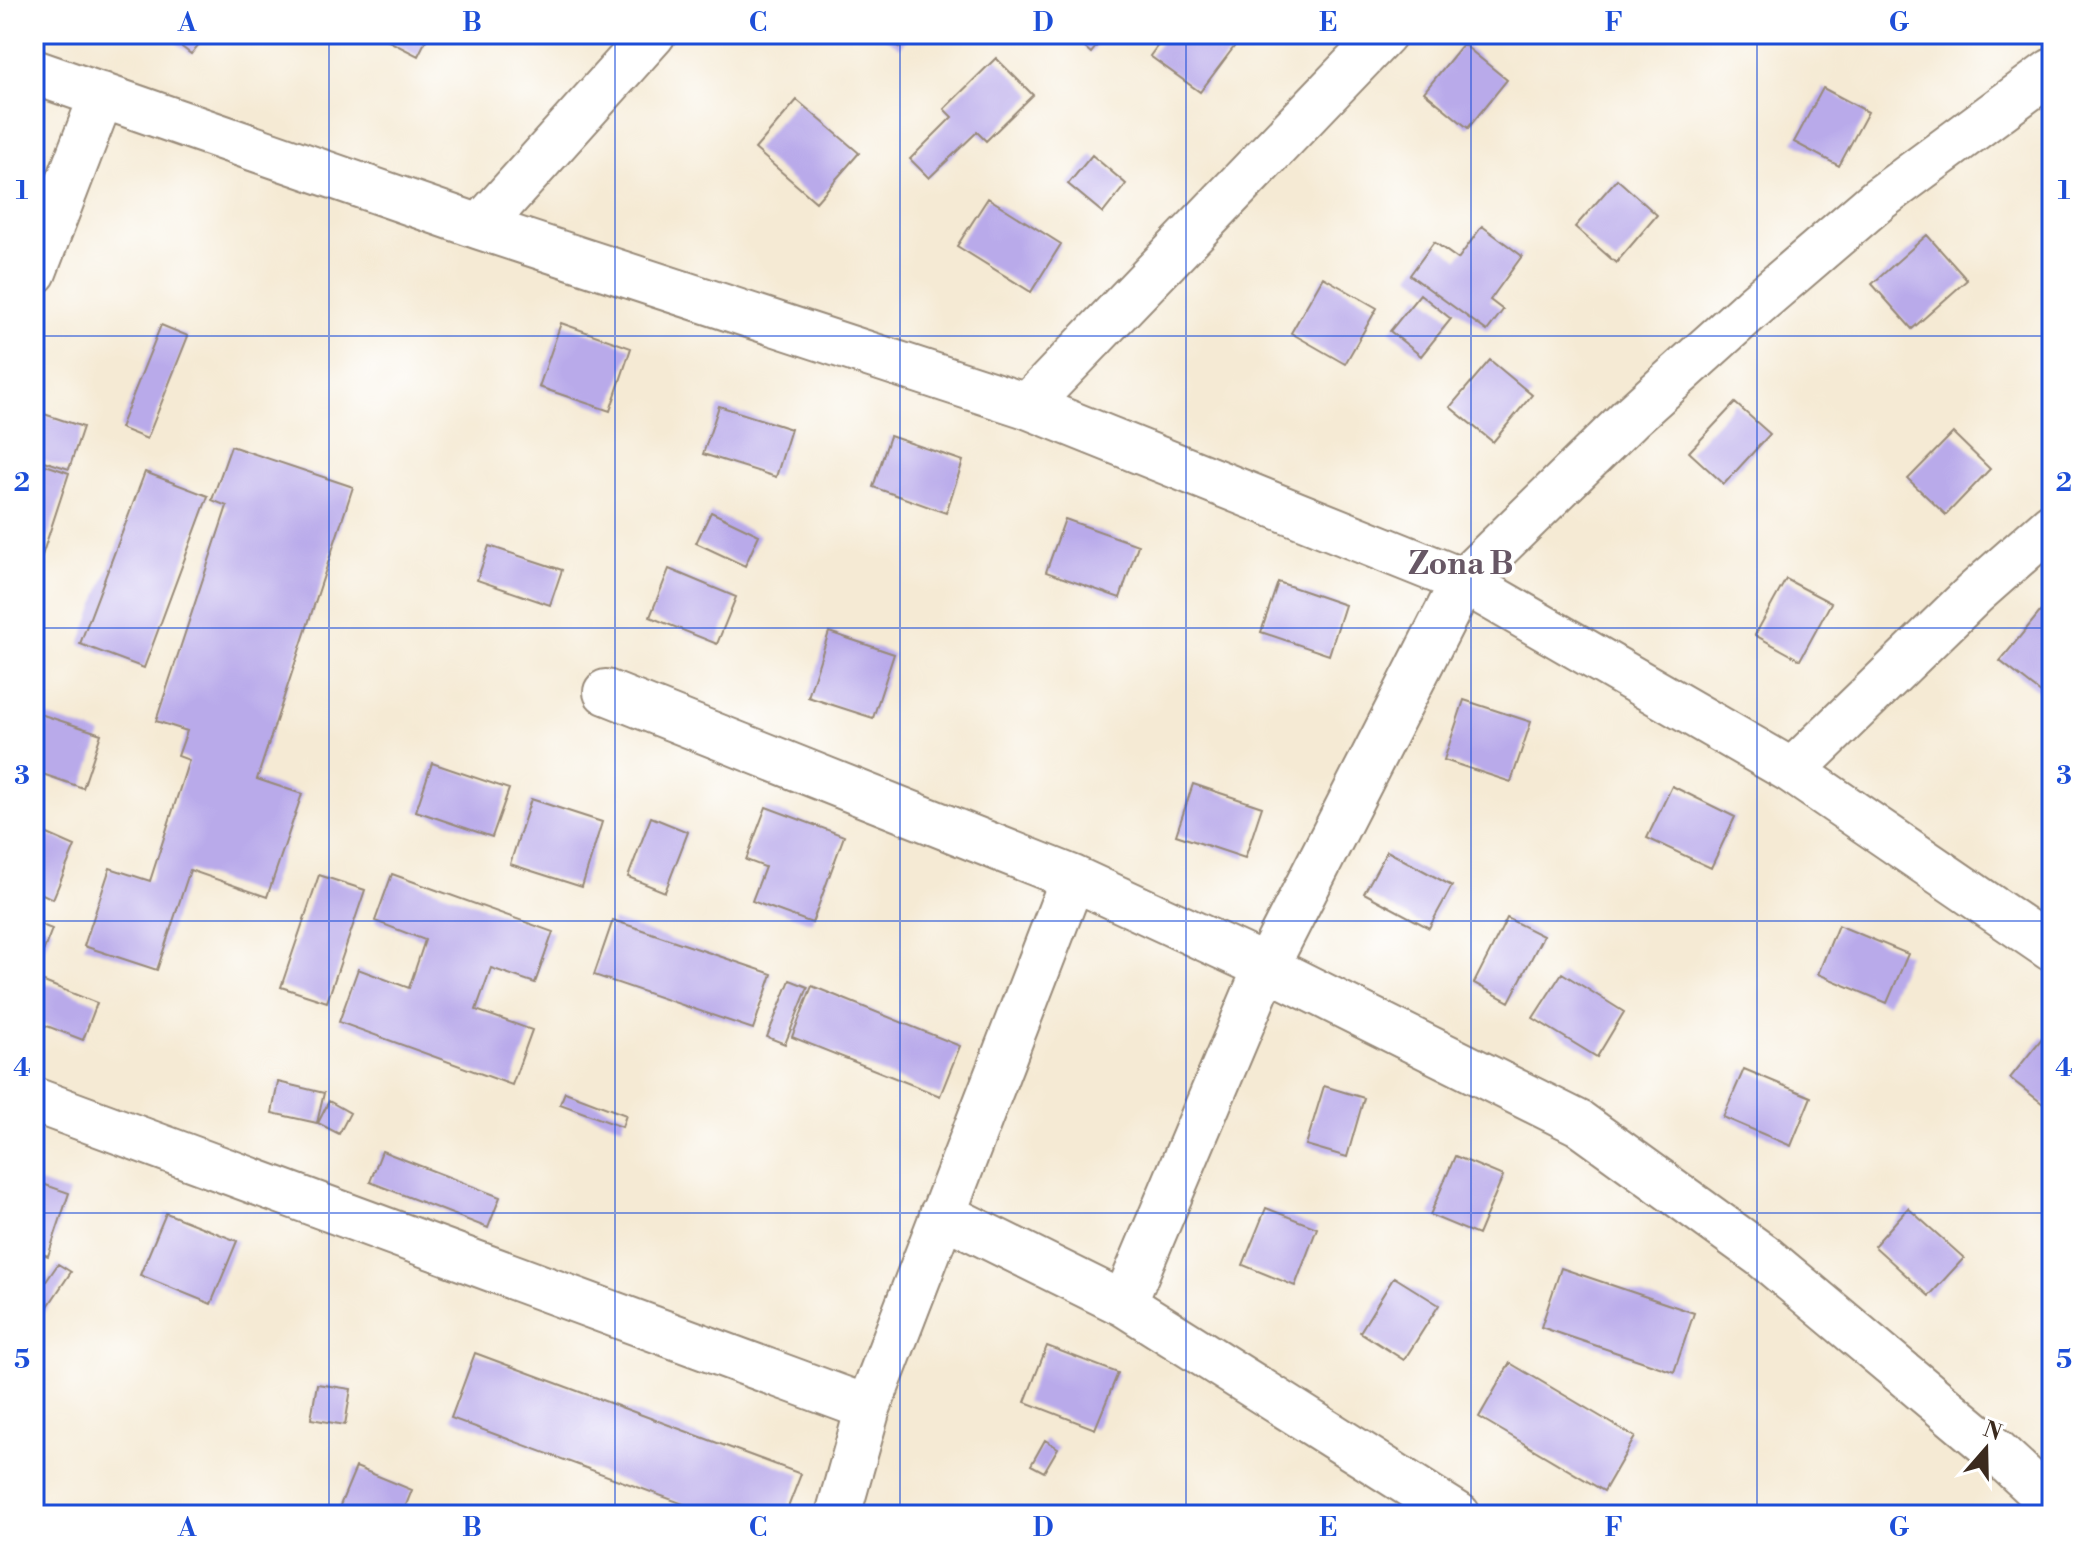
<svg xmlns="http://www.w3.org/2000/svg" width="2086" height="1549" viewBox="0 0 2086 1549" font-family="'Libre Bodoni',serif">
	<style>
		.building { fill: #b9aaea }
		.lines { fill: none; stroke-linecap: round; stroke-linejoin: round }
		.minor-casing { stroke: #988a79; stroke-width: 48 }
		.minor { stroke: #fff; stroke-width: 44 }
		.grid { fill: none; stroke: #1d4ed8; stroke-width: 2; stroke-opacity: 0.55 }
		.labels { text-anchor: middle; stroke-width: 7; stroke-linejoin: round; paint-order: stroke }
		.neighbourhood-label { font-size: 32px; font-weight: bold; fill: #675765; stroke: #fff }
		.neatline { fill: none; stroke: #1d4ed8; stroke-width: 3 }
		.grid-label { font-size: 26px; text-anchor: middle; font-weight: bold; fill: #1d4ed8 }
	</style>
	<rect width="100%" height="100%" fill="#fff"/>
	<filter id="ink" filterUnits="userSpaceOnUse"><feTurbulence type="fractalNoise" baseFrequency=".0125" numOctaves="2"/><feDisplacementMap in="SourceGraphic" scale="16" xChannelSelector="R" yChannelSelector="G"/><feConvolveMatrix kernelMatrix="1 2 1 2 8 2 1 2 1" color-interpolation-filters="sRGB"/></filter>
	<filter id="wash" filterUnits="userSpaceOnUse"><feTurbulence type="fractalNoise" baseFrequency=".006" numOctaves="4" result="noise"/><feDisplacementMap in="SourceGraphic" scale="32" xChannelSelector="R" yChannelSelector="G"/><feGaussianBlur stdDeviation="1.8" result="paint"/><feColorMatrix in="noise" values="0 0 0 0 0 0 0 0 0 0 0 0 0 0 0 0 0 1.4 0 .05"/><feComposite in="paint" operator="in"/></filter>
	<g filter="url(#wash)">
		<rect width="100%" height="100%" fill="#f5ead4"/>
		<g id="blocks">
			<path class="building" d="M165 34H207L191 54Z
				M375 34H429L418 56Z
				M886 34H909L900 48 884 37Z
				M1069 34H1106L1091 53Z
				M1166 34H1234L1240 39 1200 92 1150 56Z
				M1463 44 1507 80 1468 128 1424 92Z
				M996 58 1033 95 986 141 977 132 929 178 910 159 952 117 944 109Z
				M1823 88 1868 112 1839 166 1794 142Z
				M797 100 859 153 816 202 755 149Z
				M1092 155 1126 184 1103 213 1068 184Z
				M1617 179 1657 215 1616 263 1575 227Z
				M988 198 1061 244 1031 292 957 246Z
				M1482 226 1522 256 1490 300 1503 310 1487 331 1410 275 1434 242 1458 259Z
				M1927 235 1967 280 1912 329 1872 284Z
				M1323 277 1377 308 1345 364 1291 333Z
				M1420 294 1451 319 1421 356 1390 331Z
				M561 323 631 348 610 411 539 387Z
				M161 325 188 336 147 439 120 428Z
				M1490 360 1532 395 1493 442 1450 407Z
				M1735 403 1770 434 1724 484 1689 452Z
				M719 406 791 429 776 477 703 454Z
				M41 413 83 427 69 469 34 458V433Z
				M1953 433 1990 469 1946 515 1908 479Z
				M890 436 963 461 946 513 873 487Z
				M231 446 353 487 257 779 302 794 267 897 190 870 157 970 84 946 110 868 150 881 189 760 178 756 187 731 156 721 227 506 212 500Z
				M34 461 69 473 35 577H34Z
				M145 472 208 496 144 668 80 644Z
				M711 512 759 535 745 566 696 543Z
				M1065 519 1138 545 1120 598 1046 572Z
				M489 546 562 570 550 605 477 580Z
				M669 569 736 597 717 644 650 617Z
				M1786 579 1831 603 1800 660 1755 635Z
				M1278 582 1345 605 1329 655 1261 632Z
				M2040 612 2052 622V689L2046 697 2000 661Z
				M829 632 894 654 873 718 808 697Z
				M1464 700 1531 722 1511 782 1444 760Z
				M34 712 101 734 83 788 34 771Z
				M432 763 509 789 492 837 416 811Z
				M1193 784 1262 807 1245 858 1176 835Z
				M1672 786 1735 817 1711 868 1647 838Z
				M531 799 602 822 582 887 510 864Z
				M766 807 844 836 812 923 752 901 765 867 746 860Z
				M651 817 688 832 665 892 628 877Z
				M34 828 75 846 53 899 34 890Z
				M1387 851 1452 886 1429 928 1364 893Z
				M392 874 553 932 535 983 491 968 476 1010 532 1030 512 1085 339 1022 358 969 409 988 425 940 375 921Z
				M319 875 365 890 327 1002 281 987Z
				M1507 918 1543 936 1509 1002 1474 983Z
				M613 920 772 974 753 1029 594 975Z
				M34 922 52 929 34 975Z
				M1838 925 1908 954 1887 1003 1818 974Z
				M1562 973 1624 1012 1597 1057 1533 1018Z
				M34 978 97 1003 83 1040 34 1021Z
				M790 980 808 987 785 1044 767 1037Z
				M812 986 960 1046 940 1096 792 1037Z
				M2043 1037 2052 1044V1111L2010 1078Z
				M1744 1069 1811 1097 1791 1146 1723 1117Z
				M278 1082 324 1093 317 1123 272 1113Z
				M1324 1086 1364 1098 1347 1157 1306 1145Z
				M565 1092 626 1115 622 1127 560 1104Z
				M329 1101 350 1113 339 1134 318 1123Z
				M382 1151 500 1197 488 1228 370 1182Z
				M1455 1156 1503 1176 1478 1235 1430 1215Z
				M34 1181 69 1193 48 1256 34 1251Z
				M1266 1208 1317 1228 1295 1286 1243 1265Z
				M1908 1208 1964 1258 1929 1296 1874 1246Z
				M166 1213 237 1241 211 1304 140 1275Z
				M58 1264 71 1272 34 1327V1299Z
				M1561 1268 1694 1313 1674 1372 1541 1327Z
				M1394 1277 1439 1305 1404 1360 1360 1332Z
				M1047 1346 1118 1373 1095 1429 1025 1402Z
				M475 1353 801 1474 785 1515H713L451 1418Z
				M1510 1363 1635 1437 1604 1491 1479 1417Z
				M317 1384 351 1389 345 1425 311 1419Z
				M1045 1440 1058 1448 1044 1472 1031 1465Z
				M356 1467 412 1490 402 1515H336Z"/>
		</g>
	</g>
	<g filter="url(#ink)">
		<use href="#blocks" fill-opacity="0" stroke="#988a79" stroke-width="2"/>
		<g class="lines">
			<defs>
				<path id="minor" d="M34 72 480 227 1027 406 1463 581 1792 771 2052 949
					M480 227 653 34
					M34 272 102 95
					M1027 406 1384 34
					M606 692 1073 878 1266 967 1579 1123 1763 1256 1996 1451 2052 1503
					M1792 771 1975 593 2052 525
					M34 1100 868 1408
					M942 1214 1124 1304 1458 1515
					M1124 1304 1266 967 1463 581 1630 418 1752 308 1879 199 2052 71
					M838 1515 868 1408 1073 878"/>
			</defs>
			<use href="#minor" class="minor-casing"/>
			<use href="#minor" class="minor"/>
		</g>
	</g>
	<path class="grid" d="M329 34V1515M615 34V1515M900 34V1515M1186 34V1515M1471 34V1515M1757 34V1515M34 336H2052M34 628H2052M34 921H2052M34 1213H2052"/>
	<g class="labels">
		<g class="neighbourhood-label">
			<text x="1461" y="574">Zona B</text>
		</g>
	</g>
	<rect width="2086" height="1549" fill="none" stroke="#fff" stroke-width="88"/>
	<g transform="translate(1986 1449) rotate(20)" stroke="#ffffff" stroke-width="6" paint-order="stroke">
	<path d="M0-6L14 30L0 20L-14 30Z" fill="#3b2a1e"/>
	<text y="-12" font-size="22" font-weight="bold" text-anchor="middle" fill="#3b2a1e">N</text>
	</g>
	<rect x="44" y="44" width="1998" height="1461" class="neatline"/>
	<g class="grid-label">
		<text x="187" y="31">A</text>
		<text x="472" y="31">B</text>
		<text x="758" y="31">C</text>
		<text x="1043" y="31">D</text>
		<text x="1328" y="31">E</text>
		<text x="1614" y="31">F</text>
		<text x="1899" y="31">G</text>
		<text x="22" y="199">1</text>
		<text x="2064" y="199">1</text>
		<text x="22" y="491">2</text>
		<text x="2064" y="491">2</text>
		<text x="22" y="784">3</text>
		<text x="2064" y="784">3</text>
		<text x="22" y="1076">4</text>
		<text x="2064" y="1076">4</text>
		<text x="22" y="1368">5</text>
		<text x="2064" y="1368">5</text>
		<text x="187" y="1536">A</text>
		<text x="472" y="1536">B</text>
		<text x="758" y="1536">C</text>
		<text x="1043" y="1536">D</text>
		<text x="1328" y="1536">E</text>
		<text x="1614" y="1536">F</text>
		<text x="1899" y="1536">G</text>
	</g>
</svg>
